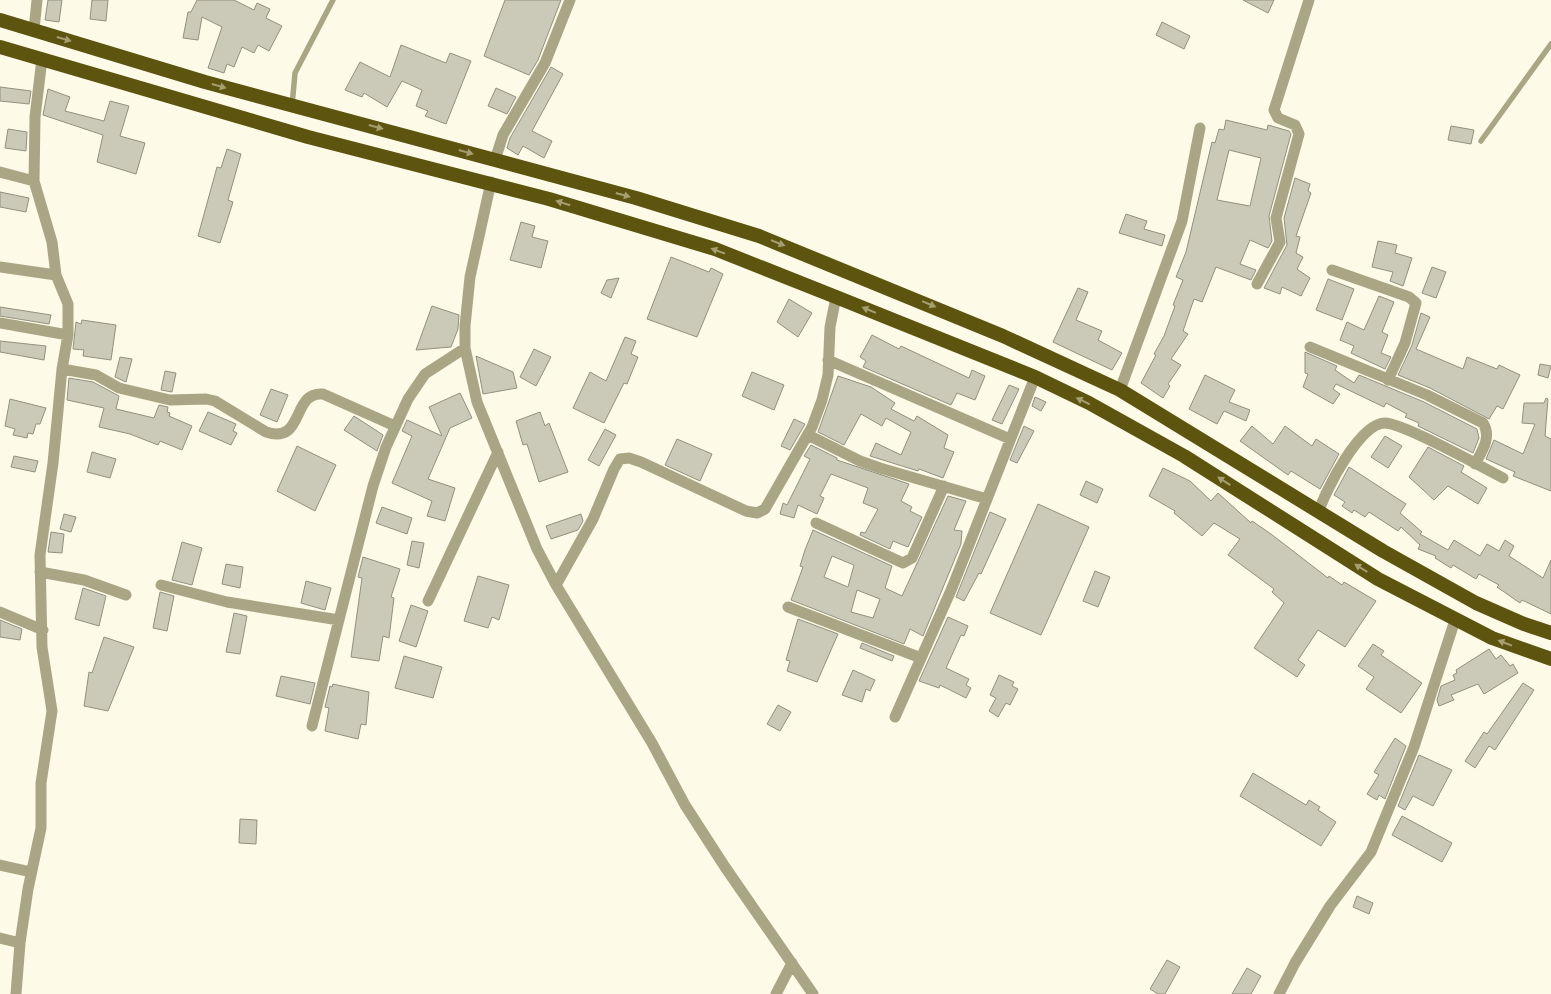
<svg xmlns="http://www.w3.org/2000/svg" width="1551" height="994" viewBox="0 0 1551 994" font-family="Ubuntu,sans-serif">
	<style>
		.building { fill: #cbc9b7; stroke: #92907f; fill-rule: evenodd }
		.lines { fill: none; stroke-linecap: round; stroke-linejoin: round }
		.service { stroke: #aaa685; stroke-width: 5.5 }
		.minor { stroke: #aaa685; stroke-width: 11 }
		.trunk { stroke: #5d5410; stroke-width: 14 }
		.oneway { fill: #a59f71 }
	</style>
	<rect width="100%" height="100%" fill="#fdfbe8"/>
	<path class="building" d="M48 0H62L59 22 45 20Z
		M92 0H108L106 21 90 19Z
		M197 0H234L254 10 257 3 270 9 266 18 282 26 269 51 258 45 254 53 242 47 234 67 227 64 224 73 208 68 222 27 202 17 198 40 183 38 188 12H191Z
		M505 0H561L538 60 529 75 484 56Z
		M1243 0H1274L1268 13Z
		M1162 22 1190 36 1184 49 1156 35Z
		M401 45 446 63 450 53 471 61 446 124 425 116 428 111 416 106 422 90 402 81 387 107 364 93 362 97 345 90 360 62 390 77Z
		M551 67 563 74 532 131 552 141 544 158 523 146 518 155 507 148 510 138Z
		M0 87 31 91 29 104 0 101Z
		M496 88 516 97 507 114 488 106Z
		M48 89 70 97 65 111 104 121 110 101 129 106 120 136 145 143 136 174 97 162 103 135 43 115Z
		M1226 120 1267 130 1268 125 1289 131 1291 134 1269 216 1272 241 1268 248 1250 240 1240 264 1256 270 1251 280 1216 267 1202 302 1194 299 1183 331 1188 334 1171 359 1181 365 1168 384 1170 386 1163 398 1141 383 1156 355 1154 354 1164 336 1175 306 1173 305 1183 280 1176 277 1186 252 1212 142 1215 143 1219 129 1224 130ZM1229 150 1261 158 1250 206 1217 200Z
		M1451 126 1474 130 1471 144 1448 140Z
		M8 129 27 132 26 151 5 148Z
		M227 149 241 154 228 200 233 202 220 243 198 236 217 167 221 168Z
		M1295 178 1310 184 1308 191 1311 193 1296 236 1300 237 1296 253 1303 257 1297 269 1310 278 1301 296 1282 287 1280 294 1264 288 1287 245 1284 218Z
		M0 192 29 198 26 212 0 207Z
		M1126 214 1147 221 1144 229 1165 235 1162 246 1119 233Z
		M521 222 535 226 532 237 548 241 541 268 510 260Z
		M1378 241 1397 245 1395 253 1412 258 1403 286 1390 281 1393 272 1372 267Z
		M671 257 709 272 711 268 723 274 697 337 647 319Z
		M1432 267 1446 272 1436 298 1422 293Z
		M619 278 611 298 601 293 607 280Z
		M1328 279 1354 289 1342 320 1316 310Z
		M1078 288 1088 292 1076 320 1102 331 1098 340 1122 353 1112 370 1053 342Z
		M1379 296 1394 302 1382 332 1388 335 1381 353 1391 357 1385 369 1351 353 1354 346 1340 340 1347 322 1364 330Z
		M789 299 812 313 798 337 777 322Z
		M432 306 459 315 458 329 451 347 416 350Z
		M0 307 51 315 49 324 0 316Z
		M1421 313 1430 317 1416 349 1463 369 1467 357 1497 369 1499 365 1520 375 1503 409 1497 406 1489 419 1430 388 1398 375 1412 345Z
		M82 320 116 325 111 360 83 356 84 350 73 349 76 322 81 324Z
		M872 335 899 349 901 346 969 378 972 370 985 376 975 400 957 393 951 405 863 367 866 361 860 357Z
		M625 337 636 341 631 354 638 357 627 384 624 383 604 423 573 408 590 372 606 381Z
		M0 341 46 346 44 360 0 352Z
		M534 349 551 357 536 386 520 377Z
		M1305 352 1337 366 1335 370 1354 383 1359 375 1424 402 1477 429 1479 438 1473 453 1418 426 1419 423 1405 417 1407 414 1386 403 1384 407 1336 384 1333 389 1340 394 1333 404 1303 387 1308 374 1305 373Z
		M476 356 513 372 517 388 483 394Z
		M120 357 132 359 126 382 115 377Z
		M1540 364 1551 366 1548 378 1538 375Z
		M165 371 176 373 172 392 161 390Z
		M752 372 784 385 774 410 742 396Z
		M1205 375 1235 390 1229 402 1250 410 1246 421 1224 411 1217 424 1189 409Z
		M838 376 871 387 895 403 891 409 914 421 917 416 948 435 944 448 954 452 943 478 919 469 918 471 870 456 876 443 901 455 911 432 886 418 882 426 861 414 844 445 818 432Z
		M69 378 93 382 119 396 116 409 154 418 159 405 168 407 167 412 170 413 169 416 192 426 182 450 160 441 158 445 130 434 99 427 104 408 67 400Z
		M1009 385 1019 389 1002 424 992 420Z
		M271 389 288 395 277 422 260 415Z
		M460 393 472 418 450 428 428 479 455 488 445 521 427 516 432 501 392 483 412 436 402 431 407 420 442 436 429 407Z
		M1035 397 1046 402 1041 411 1032 406Z
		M1546 398 1548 399 1545 436 1551 439V491L1513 476 1515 472 1486 459 1494 440 1523 454 1535 424 1522 423 1524 403H1544Z
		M10 399 46 408 40 424H36L33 434 28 433 27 438 13 435 15 429 5 426Z
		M208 412 236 424 233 431 237 433 231 445 199 431Z
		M540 412 545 426 549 423 568 472 539 482 527 444 523 445 516 421Z
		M354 416 383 435 377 451 344 430Z
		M794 419 805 424 790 450 781 446Z
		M1024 426 1034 431 1017 463 1010 460Z
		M1252 426 1273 444 1285 426 1312 446 1316 439 1339 454 1320 489 1291 471 1288 475 1240 441Z
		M605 429 616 435 599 466 588 460Z
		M1385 436 1402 446 1388 468 1371 457Z
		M677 439 712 454 700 481 665 465Z
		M811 445 837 458V460L909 484 901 501 912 507 910 511 922 517 908 547 893 541 890 549 860 535 861 532 865 533 878 509 863 503 868 488 831 474 820 496 824 498 817 514 798 505 794 518 780 514 783 503 787 505 810 459 804 456Z
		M297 446 336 465 315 511 277 491Z
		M1428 447 1464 466 1461 472 1487 488 1478 504 1448 486 1434 500 1409 477Z
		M92 452 116 459 110 478 87 472Z
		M14 456 38 461 35 472 11 467Z
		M1349 467 1406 504 1400 513 1422 532 1420 534 1448 550 1454 540 1480 556 1487 544 1499 551 1505 540 1514 546 1509 556 1543 578 1551 560V614L1522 600 1520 603 1497 587 1499 585 1479 574 1476 579 1453 565 1451 568 1435 558 1436 556 1418 549 1420 545 1401 527 1398 531 1369 512 1365 517 1354 510 1352 513 1342 506 1345 502 1334 495Z
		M1163 468 1190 481 1211 501 1218 493 1251 523 1252 521 1271 534 1328 578 1329 576 1342 585 1344 582 1376 601 1345 647 1318 630 1298 660 1305 665 1297 677 1254 648 1284 603 1272 592 1274 589 1228 555 1240 539 1214 523 1202 536 1174 513 1175 511 1149 496Z
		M1086 481 1103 489 1097 503 1080 495Z
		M948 496 966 501 954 530 962 531 961 544 923 636 910 629 904 644 791 600 803 567 800 566 805 550 813 530 892 566 885 588 902 596ZM832 556 854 565 848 587 824 577ZM857 590 880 599 873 618 851 612Z
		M1038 504 1089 527 1041 635 990 613Z
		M382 507 412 518 407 534 376 523Z
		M990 512 1006 519 981 574 979 573 964 601 956 597Z
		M64 514 76 517 71 532 60 529Z
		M581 514 583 521 578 530 551 539 546 526Z
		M51 532 64 534 62 553 48 552Z
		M412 541 424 543 419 568 407 565Z
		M182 542 202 548 192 585 172 580Z
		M363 557 400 569 391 597 394 598 389 638 383 636 379 661 351 657 362 578 358 577Z
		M226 564 243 567 240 588 222 584Z
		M1095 571 1110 577 1098 607 1083 601Z
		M478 576 509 585 499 620 492 617 488 628 464 621Z
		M306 581 331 588 325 610 301 603Z
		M83 588 106 596 99 626 75 619Z
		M160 592 174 596 167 631 153 628Z
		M411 605 428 611 416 647 399 641Z
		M234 613 247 616 240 654 226 652Z
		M948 617 968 626 964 636 961 635 946 668 969 679 966 685 971 688 966 698 940 685 939 688 919 681Z
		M798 619 838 634 817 682 787 671 790 661 786 660Z
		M0 620 22 629 20 640 0 637Z
		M104 637 134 647 108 711 84 706 89 672 92 673Z
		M862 643 894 656 892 661 860 648Z
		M1373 644 1384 651 1381 655 1422 683 1401 713 1366 689 1374 677 1358 666Z
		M1489 649 1496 659 1501 655 1510 666 1513 664 1518 673 1484 694 1478 684 1451 695 1454 700 1439 706 1437 700 1441 686 1455 680 1453 675 1457 673 1456 670Z
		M404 656 442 667 433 698 395 688Z
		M853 670 875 680 870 691 866 689 862 702 842 695Z
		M999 675 1014 682 1012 686 1018 689 1010 705 1006 703 998 717 989 711 996 698 990 695Z
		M281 676 315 683 310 704 276 696Z
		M1523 683 1534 690 1495 750 1489 746 1475 768 1465 761 1484 732 1487 734Z
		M333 684 369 692 366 725 361 724 358 739 325 731 329 708 325 707 330 686 332 687Z
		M778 705 791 712 780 731 767 724Z
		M1395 738 1406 746 1385 799 1379 795 1377 800 1367 794 1379 775 1374 772Z
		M1419 755 1452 770 1433 806 1413 796 1405 810 1398 806Z
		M1253 773 1306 805 1309 800 1320 807 1318 810 1336 822 1321 846 1240 796Z
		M1402 816 1452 843 1442 862 1392 835Z
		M240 819 257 820 256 844 239 843Z
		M1357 896 1373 903 1369 914 1353 907Z
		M1167 960 1180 967 1165 994H1158L1150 989Z
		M1247 968 1261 976 1251 994H1232Z"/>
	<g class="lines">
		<path class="service" d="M292 106 295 73 333 0
			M1481 141 1551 44"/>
		<path class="minor" d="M34 30 37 0
			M495 160 503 135 545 63 570 0
			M0 172 34 181
			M491 182 470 277 465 326V348L477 402 537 549 556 585 652 743 685 805 725 867 813 994
			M0 267 56 275
			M1332 270 1409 297 1416 303 1405 343 1388 380
			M1257 284 1280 242 1276 218 1299 134 1295 125 1278 118 1274 110 1309 0
			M0 323 68 335
			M1310 347 1427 395 1483 423C1492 437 1482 451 1475 464
			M828 360 1010 439
			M62 369 96 375 119 388 170 400 206 399 215 401 266 432C305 445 291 391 323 394L395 426
			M1120 390 1182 221 1200 128
			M808 435 860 461 880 468 987 499
			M1319 511C1326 489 1360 423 1385 423 1403 423 1482 467 1503 478
			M816 523 903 563 912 558 944 486
			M40 572 84 580 126 595
			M161 585 227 602 339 620
			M556 585 593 519 614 469 620 459 629 458 641 462 746 511 757 513 765 509 812 427 822 400 828 375 830 327 836 297
			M428 601 498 452
			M788 607 921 658
			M0 612 43 630
			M895 717 952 588 1035 377
			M312 726 373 486 386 447 408 399 425 374 465 348
			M0 865 31 872
			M0 938 20 943
			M16 994 20 943 28 889 41 828V783L52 711 42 647 40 555 53 463 62 369 68 335V304L56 275 52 242 34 181 35 117 42 59
			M776 994 792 963
			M1279 994 1295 963 1330 906 1371 852 1414 747 1455 620"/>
		<path class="trunk" d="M0 20 205 82 636 198 759 236 1003 336 1120 390 1383 551 1476 603 1524 624 1551 633
			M0 47 308 137 549 199 715 249 836 297 1035 377 1089 403 1184 456 1378 579 1492 638 1551 659"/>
	</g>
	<defs><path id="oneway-solid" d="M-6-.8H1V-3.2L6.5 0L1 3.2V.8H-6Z" transform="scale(1.25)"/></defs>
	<g class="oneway">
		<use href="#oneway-solid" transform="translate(64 39) rotate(16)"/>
		<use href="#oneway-solid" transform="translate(219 86) rotate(16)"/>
		<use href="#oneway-solid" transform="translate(376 127) rotate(15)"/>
		<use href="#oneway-solid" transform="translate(466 152) rotate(16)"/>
		<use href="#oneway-solid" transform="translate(623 195) rotate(15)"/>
		<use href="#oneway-solid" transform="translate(563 203) rotate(-163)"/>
		<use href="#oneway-solid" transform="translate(778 243) rotate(22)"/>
		<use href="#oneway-solid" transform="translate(718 251) rotate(-160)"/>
		<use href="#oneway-solid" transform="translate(929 304) rotate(23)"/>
		<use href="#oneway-solid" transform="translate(869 310) rotate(-158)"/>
		<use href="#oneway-solid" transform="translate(1083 401) rotate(-154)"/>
		<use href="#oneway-solid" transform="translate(1224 481) rotate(-147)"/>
		<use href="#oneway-solid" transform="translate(1361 568) rotate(-148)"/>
		<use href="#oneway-solid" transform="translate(1505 643) rotate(-159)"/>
	</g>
</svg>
